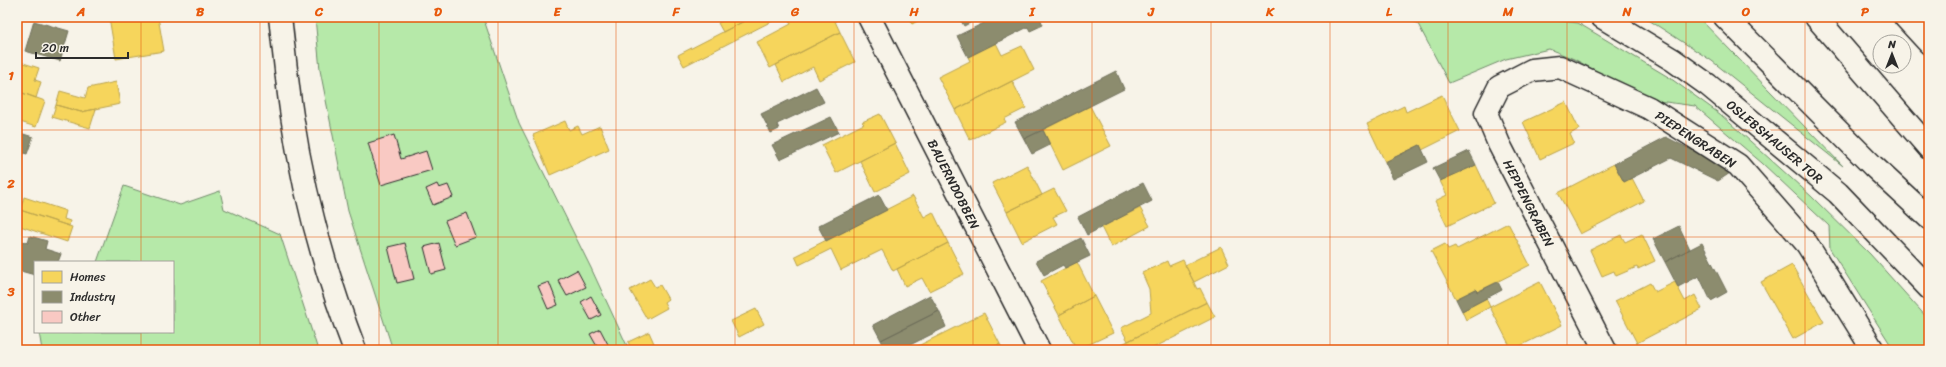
<svg xmlns="http://www.w3.org/2000/svg" width="1946" height="367" viewBox="0 0 1946 367" font-family="Sriracha,sans-serif">
	<style>
		.green { fill: #b6e9a9; stroke: #708a6a }
		.homes { fill: #f6d55c; stroke: #b9a24d }
		.industry { fill: #8c8c6e; stroke: #6f6f5a }
		.building { fill: #f9c9c3; stroke: #2b2b2b }
		.lines { fill: none; stroke-linecap: round; stroke-linejoin: round }
		.street-casing { stroke: #2b2b2b; stroke-width: 25 }
		.highway-casing { stroke: #2b2b2b; stroke-width: 25 }
		.street { stroke: #f7f3e8; stroke-width: 22 }
		.highway { stroke: #f7f3e8; stroke-width: 22 }
		.grid { fill: none; stroke: #e8590c; stroke-width: 1; stroke-opacity: 0.55 }
		.labels { text-anchor: middle; stroke-width: 4; stroke-linejoin: round; paint-order: stroke }
		.street-label { font-size: 13px; fill: #2b2b2b; stroke: #f7f3e8 }
		.neatline { fill: none; stroke: #e8590c; stroke-width: 1.5 }
		.grid-label { font-size: 13px; text-anchor: middle; font-weight: bold; fill: #e8590c }
	</style>
	<rect width="100%" height="100%" fill="#f7f3e8"/>
	<filter id="ink" filterUnits="userSpaceOnUse"><feTurbulence type="fractalNoise" baseFrequency=".025" numOctaves="2"/><feDisplacementMap in="SourceGraphic" scale="8" xChannelSelector="R" yChannelSelector="G"/><feConvolveMatrix kernelMatrix="1 2 1 2 8 2 1 2 1" color-interpolation-filters="sRGB"/></filter>
	<g filter="url(#ink)">
		<path class="green" d="M315 17H483L519 123 591 268 629 350H393L348 211 320 70Z
			M1407 17H1529L1578 23 1670 78 1720 114 1811 196 1870 254 1929 320V350H1894L1830 249 1829 226 1762 163 1695 106 1651 100 1574 59 1549 49 1506 59 1449 83 1418 24Z
			M1644 17H1698L1843 166 1712 61Z
			M124 186 180 205 220 191 224 209 280 234 318 350H42L39 332H173V262H97Z"/>
		<path class="homes" d="M109 17H158L164 51 116 59Z
			M729 17H752L723 32 718 23Z
			M752 17H780L684 66 678 55Z
			M795 17H833L840 32 770 68 757 42 791 24 789 20Z
			M908 17H925L912 24Z
			M840 32 855 62 819 80 813 67 784 82 776 65Z
			M996 43 1002 55 1022 46 1034 70 955 110 938 77 970 61 968 57Z
			M17 61 39 68 35 80 41 82 36 98 17 91Z
			M1012 81 1026 108 1004 119 1006 122 970 140 955 110Z
			M116 82 120 104 81 112 56 105 60 91 85 98 88 88Z
			M17 91 45 101 36 127 17 121Z
			M1442 95 1460 131 1422 150 1420 145 1385 162 1367 124 1404 106 1406 112Z
			M1566 102 1579 129 1570 134 1574 143 1540 159 1523 122Z
			M56 105 81 112 96 109 90 128 52 117Z
			M1090 106 1111 146 1063 170 1043 130Z
			M880 114 895 143 836 173 822 145 864 124 862 122Z
			M565 121 569 130 578 126 582 134 600 126 609 149 550 175 533 135Z
			M895 143 910 174 875 192 860 161Z
			M1614 164 1624 182 1632 178 1644 201 1580 234 1558 193Z
			M1027 165 1042 195 1007 212 992 183Z
			M1476 165 1494 203 1447 226 1435 201 1447 195 1440 181Z
			M1054 189 1066 211 1053 217 1057 224 1022 242 1007 212Z
			M913 196 924 217 933 212 948 243 893 271 882 250 841 270 831 249 799 265 795 256Z
			M24 197 66 211 64 219 70 221 69 226 20 210Z
			M1140 208 1150 226 1111 247 1101 227Z
			M20 210 72 227 67 242 17 225Z
			M1508 223 1530 265 1477 292 1476 289 1456 299 1431 251 1445 244 1448 249 1455 246 1457 249Z
			M1642 234 1655 261 1638 269 1637 267 1616 276 1614 271 1602 276 1590 250 1621 235 1625 242Z
			M948 243 964 274 929 291 922 278 905 286 897 269Z
			M1221 247 1229 264 1194 282 1185 265Z
			M1183 260 1197 289 1200 288 1207 302 1128 341 1121 328 1151 313 1149 289 1142 273 1167 261 1169 266Z
			M1077 262 1094 296 1059 315 1041 281Z
			M1792 265 1824 322 1793 339 1761 282Z
			M650 279 655 287 660 285 668 299 664 302 667 308 647 319 630 290Z
			M1540 282 1562 325 1512 350 1490 307Z
			M1675 282 1685 301 1695 295 1702 309 1637 343 1615 301 1650 283 1655 292Z
			M1094 296 1113 333 1077 350 1059 315Z
			M1486 298 1490 307 1466 320 1462 311Z
			M1207 302 1215 317 1149 350H1110Z
			M756 309 764 324 739 337 731 321Z
			M984 313 1000 344 988 350H917L916 347Z
			M649 332 657 350H632L628 342Z
			M1000 344 1003 350H988Z"/>
		<path class="industry" d="M959 17H981L964 26Z
			M981 17H1042L1040 18 1043 25 1030 31 1028 27 968 57 957 36 984 23Z
			M34 21 69 31 60 61 25 51Z
			M1116 71 1124 89 1024 139 1015 122Z
			M816 87 824 102 777 124 779 129 771 133 761 114Z
			M831 117 839 132 780 160 772 145Z
			M1043 130 1050 145 1032 154 1024 139Z
			M17 132 33 137 27 154 17 151Z
			M1666 137 1733 171 1718 181 1671 158 1624 182 1614 164Z
			M1420 145 1428 162 1393 179 1385 162Z
			M1469 151 1476 165 1440 181 1433 168Z
			M1143 183 1152 201 1087 235 1078 217Z
			M879 195 887 210 826 241 818 226Z
			M1679 226 1690 249 1665 262 1653 239Z
			M30 236 47 241 45 249 61 254 58 262H35V275L17 270V256L22 241 28 243Z
			M1081 238 1090 256 1065 268 1063 265 1044 275 1036 261Z
			M1702 243 1727 292 1711 301 1699 276 1678 287 1665 262Z
			M1498 282 1502 290 1462 311 1456 299 1476 289 1477 292Z
			M930 295 939 311 881 340 873 325Z
			M939 311 946 327 900 350H886L881 340Z"/>
		<path class="building" d="M394 135 401 159 426 151 432 170 381 185 368 143Z
			M437 184 439 188 448 185 453 197 433 205 426 189Z
			M467 213 476 237 455 245 445 221Z
			M405 243 414 279 397 283 388 247Z
			M439 243 446 270 431 274 424 247Z
			M577 270 586 287 567 296 558 280Z
			M549 282 558 305 548 309 538 286Z
			M591 296 601 315 591 320 581 302Z
			M600 329 611 350H599L590 334Z"/>
		<g class="lines">
			<defs>
				<path id="street" d="M280 17C284 50 287 83 292 116 304 196 326 275 355 350
					M869 17 1039 350
					M1605 350 1499 144 1486 113 1499 87 1532 70 1560 67 1649 108 1738 165 1807 244 1873 350"/>
				<path id="highway" d="M1602 17 1673 60 1708 85 1838 193 1929 288
					M1725 17 1873 166 1929 218
					M1816 17 1929 148
					M1905 17 1929 43"/>
			</defs>
			<use href="#street" class="street-casing"/>
			<use href="#highway" class="highway-casing"/>
			<use href="#street" class="street"/>
			<use href="#highway" class="highway"/>
		</g>
	</g>
	<path class="grid" d="M141 17V262M260 17V350M379 17V350M498 17V350M616 17V350M735 17V350M854 17V350M973 17V350M1092 17V350M1211 17V350M1330 17V350M1448 17V350M1567 17V350M1686 17V350M1805 17V350M17 130H1929M17 237H1929M141 332V350"/>
	<g class="labels">
		<g class="street-label">
			<text transform="translate(1696 139) rotate(33)" y="5">PIEPENGRABEN</text>
			<text transform="translate(1775 141) rotate(40)" y="5">OSLEBSHAUSER TOR</text>
			<text transform="translate(954 184) rotate(63)" y="5">BAUERNDOBBEN</text>
			<text transform="translate(1529 203) rotate(63)" y="5">HEPPENGRABEN</text>
		</g>
	</g>
	<rect width="1946" height="367" fill="none" stroke="#f7f3e8" stroke-width="44"/>
	<rect x="34" y="261" width="140" height="72" fill="#f7f3e8" stroke="#a5a39c"/>
	<rect x="42" y="271" width="20" height="12" fill="#f6d55c" stroke="#a5a39c"/>
	<text x="70" y="281" font-size="12" fill="#2b2b2b">Homes</text>
	<rect x="42" y="291" width="20" height="12" fill="#8c8c6e" stroke="#a5a39c"/>
	<text x="70" y="301" font-size="12" fill="#2b2b2b">Industry</text>
	<rect x="42" y="311" width="20" height="12" fill="#f9c9c3" stroke="#a5a39c"/>
	<text x="70" y="321" font-size="12" fill="#2b2b2b">Other</text>
	<g transform="translate(1892 54)"><circle r="19" fill="#f7f3e8" stroke="#a5a39c"/>
	<path d="M0-3L7 15L0 10L-7 15Z" fill="#2b2b2b"/>
	<text y="-6" font-size="11" font-weight="bold" text-anchor="middle" fill="#2b2b2b">N</text>
	</g>
	<path d="M36 52v6h92v-6" fill="none" stroke="#2b2b2b" stroke-width="2"/>
	<text x="42" y="52" font-size="12" fill="#2b2b2b" stroke="#f7f3e8" stroke-width="3" paint-order="stroke">20 m</text>
	<rect x="22" y="22" width="1902" height="323" class="neatline"/>
	<g class="grid-label">
		<text x="81" y="16">A</text>
		<text x="200" y="16">B</text>
		<text x="319" y="16">C</text>
		<text x="438" y="16">D</text>
		<text x="557" y="16">E</text>
		<text x="676" y="16">F</text>
		<text x="795" y="16">G</text>
		<text x="914" y="16">H</text>
		<text x="1032" y="16">I</text>
		<text x="1151" y="16">J</text>
		<text x="1270" y="16">K</text>
		<text x="1389" y="16">L</text>
		<text x="1508" y="16">M</text>
		<text x="1627" y="16">N</text>
		<text x="1746" y="16">O</text>
		<text x="1865" y="16">P</text>
		<text x="11" y="80">1</text>
		<text x="11" y="188">2</text>
		<text x="11" y="296">3</text>
	</g>
</svg>
